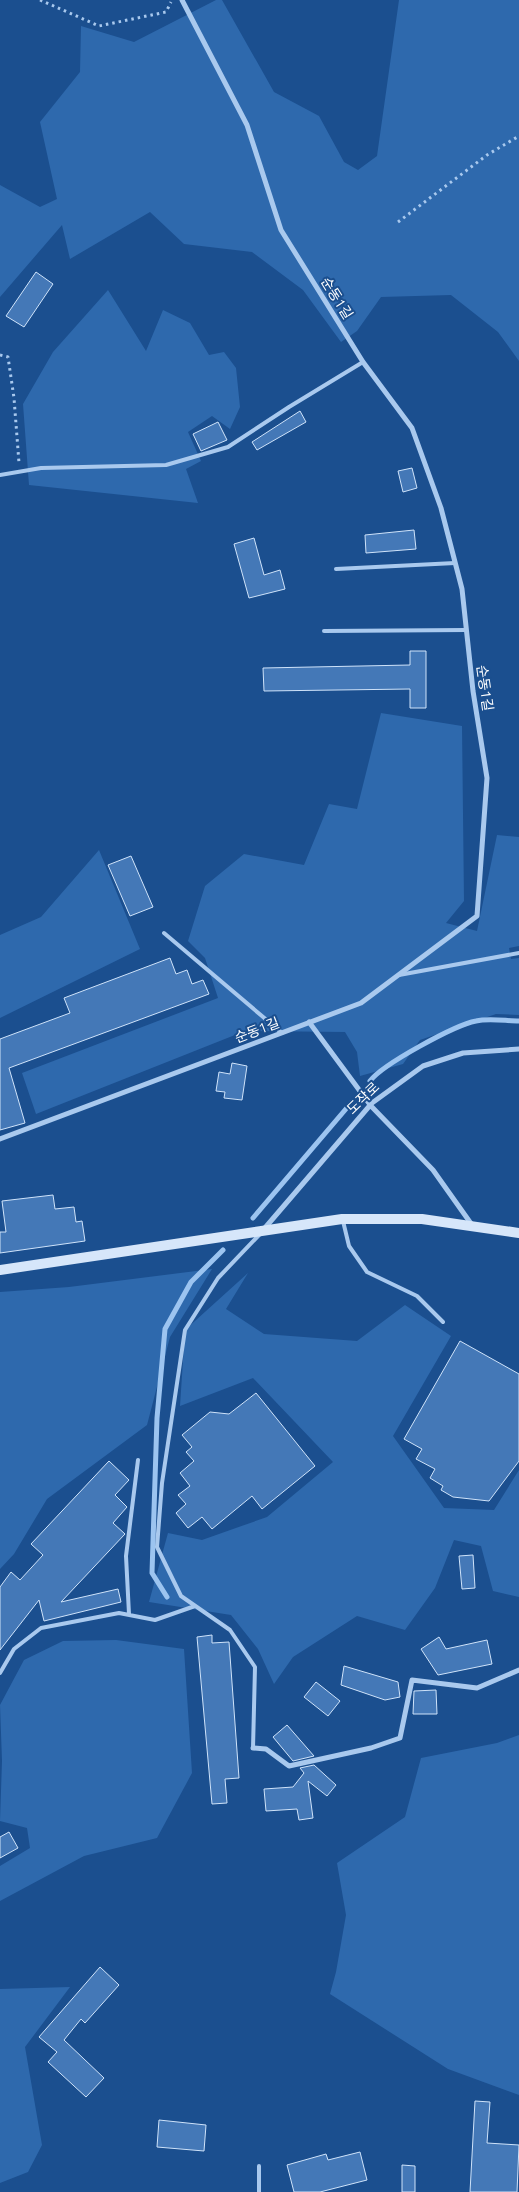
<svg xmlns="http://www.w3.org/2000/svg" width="519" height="2192" viewBox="0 0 519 2192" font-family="Ubuntu,'Noto Sans KR',sans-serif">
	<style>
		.green { fill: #2e69ad }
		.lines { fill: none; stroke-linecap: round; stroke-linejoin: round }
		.stream { stroke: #9cc4f0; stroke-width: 5 }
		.building { fill: #4478b7; stroke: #cfe3fa }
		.path { stroke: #a9c9ee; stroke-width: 3; stroke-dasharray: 2.5 4; stroke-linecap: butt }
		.lane { stroke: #a9c9ee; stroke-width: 4 }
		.street { stroke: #a9c9ee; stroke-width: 5 }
		.secondary { stroke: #d6e6fa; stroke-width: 10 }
		.labels { text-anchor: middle; stroke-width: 4; stroke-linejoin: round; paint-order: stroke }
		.street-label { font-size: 14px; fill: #fff; stroke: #1b4f8f }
	</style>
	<rect width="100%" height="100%" fill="#1b4f8f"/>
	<path class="green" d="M216 0H222L274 92 319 116 344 162 358 170 377 156 399 0H519V361L498 332 451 295 381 297 357 331 341 342 303 290 252 252 184 244 150 212 70 259 62 225 0 297V185L40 207 57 199 40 122 80 72 81 26 134 42Z
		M108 290 146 351 163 310 190 323 209 355 224 352 236 368 240 407 230 429 212 416 188 432 201 461 186 469 198 503 29 485 23 404 53 352Z
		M381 713 462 726 464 901 446 923 477 931 497 835 519 837V946L509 948 511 959 519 958V1015L496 1014 420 1040 403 1064 360 1076 357 1052 345 1032 245 1031 36 1114 22 1073 218 998 205 958 188 941 205 886 244 854 304 865 329 804 357 809Z
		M99 850 140 949 0 1018V935L41 917Z
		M212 1269 170 1337 147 1425 47 1499 14 1554 0 1569V1292L69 1287Z
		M248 1273 226 1309 264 1334 357 1341 405 1305 451 1336 393 1436 444 1508 494 1510 519 1470V1597L493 1591 481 1546 454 1540 435 1588 405 1630 357 1616 293 1657 274 1684 258 1649 231 1615 149 1602 168 1533 202 1540 267 1517 333 1462 253 1378 180 1406 185 1330Z
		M116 1640 184 1649 192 1773 157 1838 84 1856 0 1901V1866L30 1848 27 1828 0 1821 2 1761 0 1705 24 1660 63 1641Z
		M519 1735V2095L448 2069 330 1994 336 1972 346 1915 337 1863 405 1817 421 1758 497 1743Z
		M70 1987 25 2047 42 2145 28 2172 0 2183V1989Z"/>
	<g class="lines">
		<path class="stream" d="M370 1081C383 1064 455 1025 476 1021 489 1018 506 1021 519 1021
			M253 1218 351 1103
			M167 1597 152 1573 157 1418 165 1329 191 1282 223 1250"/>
	</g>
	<path class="building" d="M36 272 53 284 24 327 6 316Z
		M300 411 306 422 257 450 252 442Z
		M218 422 227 440 201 451 193 434Z
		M412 468 417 488 403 492 398 471Z
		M414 530 416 549 366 553 365 535Z
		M254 538 264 575 280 570 285 589 249 598 234 544Z
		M410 651H426V708H410V689L264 691 263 668 410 665Z
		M131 856 153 907 130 916 108 865Z
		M170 958 176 974 187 970 192 984 203 980 209 994 9 1068 25 1123 0 1130V1039L70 1013 64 998Z
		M232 1063 247 1066 242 1100 224 1098 225 1092 216 1091 219 1072 230 1074Z
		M53 1195 55 1209 74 1207 76 1222 82 1221 85 1241 0 1253V1232H6L2 1201Z
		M460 1341 519 1374V1461L489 1501 453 1497 441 1490 443 1486 430 1478 435 1469 416 1459 422 1449 404 1439Z
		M256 1393 315 1466 262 1509 252 1496 212 1529 202 1517 188 1528 176 1513 186 1504 178 1495 190 1486 180 1473 194 1461 186 1452 192 1447 182 1435 210 1412 229 1414Z
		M109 1461 129 1480 115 1495 127 1507 113 1523 125 1534 61 1602 118 1589 121 1602 44 1621 39 1600 0 1650V1587L11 1572 20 1580 43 1555 31 1544Z
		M473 1555 475 1588 462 1589 459 1556Z
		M212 1635V1643L229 1642 239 1778 225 1779 227 1803 212 1804 197 1637Z
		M439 1637 446 1649 487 1640 492 1664 438 1675 421 1649Z
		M344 1666 398 1682 400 1697 385 1700 341 1685Z
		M316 1682 340 1701 328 1716 304 1697Z
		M436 1690 437 1714H413L414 1691Z
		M287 1725 314 1756 293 1761 273 1737Z
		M314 1765 336 1785 327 1796 308 1781 313 1818 299 1820 297 1809 266 1811 264 1789 293 1787 304 1773 300 1768Z
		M9 1832 18 1848 0 1858V1837Z
		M100 1967 119 1985 85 2023 81 2019 64 2040 104 2078 86 2097 48 2062 57 2052 39 2037Z
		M475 2101 490 2102 487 2143 519 2145 517 2192H470Z
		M159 2120 206 2125 204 2151 157 2147Z
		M360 2152 367 2180 320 2192H294L287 2165 326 2154 328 2160Z
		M402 2165 415 2166V2192H402Z"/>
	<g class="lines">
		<path class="path" d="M40 0 99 26 166 12 171 2
			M398 222 487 155 519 136
			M0 355 8 357 14 398 19 463"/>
		<path class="lane" d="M0 475 41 468 166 465 228 447 289 407 363 362
			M336 569 455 563
			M324 631 466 630
			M164 933 282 1033
			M399 975 519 953
			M343 1221 349 1246 367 1272 417 1296 443 1322
			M129 1614 126 1556 138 1460
			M0 1673 14 1649 41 1628 119 1613 155 1620 195 1606
			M253 1748 255 1667 230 1630 181 1596 157 1547 162 1483 185 1330 218 1278 260 1234
			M259 2192V2166"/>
		<path class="street" d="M309 1022 371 1106 433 1170 472 1225
			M0 1139 361 1003 477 916 487 778 473 691 462 589 441 508 412 428 363 362 281 230 247 125 182 0
			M264 1229 372 1103 423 1066 463 1053 519 1049
			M253 1748 266 1749 289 1766 371 1748 400 1738 412 1680 477 1688 519 1670"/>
		<path class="secondary" d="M0 1270 342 1219H422L519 1233"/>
	</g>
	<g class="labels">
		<g class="street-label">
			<text transform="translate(337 298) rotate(58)" y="5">순동1길</text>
			<text transform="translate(485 688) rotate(82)" y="5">순동1길</text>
			<text transform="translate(257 1030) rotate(-21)" y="5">순동1길</text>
			<text transform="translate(363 1098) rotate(-44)" y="5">도작로</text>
		</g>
	</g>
</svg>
